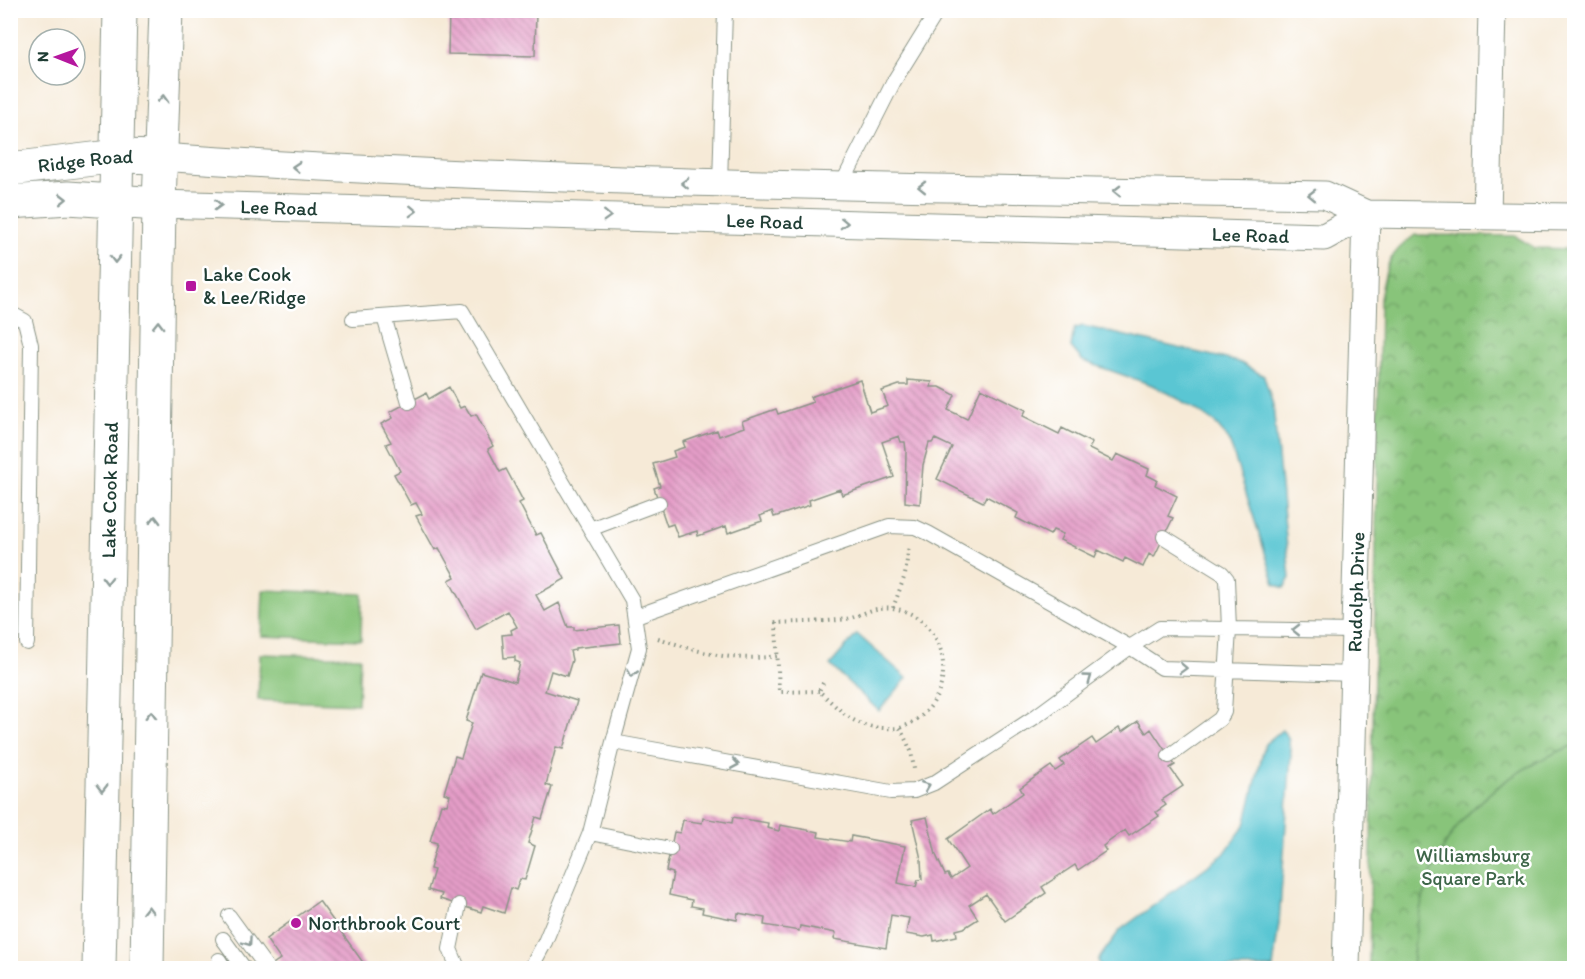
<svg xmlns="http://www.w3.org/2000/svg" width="1585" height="979" viewBox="0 0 1585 979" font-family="Itim,sans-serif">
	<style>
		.park { fill: url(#park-crowns); stroke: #548057; stroke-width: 1.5 }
		.garden { fill: #88c47a; stroke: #548057; stroke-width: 1.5 }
		.water { fill: #5ac6d3; stroke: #3c8284; stroke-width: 1.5 }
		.building { fill: url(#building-back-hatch) }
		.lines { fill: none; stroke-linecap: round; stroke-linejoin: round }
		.lane-casing { stroke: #8a9486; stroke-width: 16 }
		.street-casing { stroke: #8a9486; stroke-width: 29 }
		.secondary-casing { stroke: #8a9486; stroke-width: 35 }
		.primary-casing { stroke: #8a9486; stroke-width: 35 }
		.path { stroke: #8a9486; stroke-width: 4; stroke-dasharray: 1.5 4.5; stroke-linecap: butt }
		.lane { stroke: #fff; stroke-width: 14 }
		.street { stroke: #fff; stroke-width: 27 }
		.secondary { stroke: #fff; stroke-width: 33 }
		.primary { stroke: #fff; stroke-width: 33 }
		.oneway { stroke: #8f9e9a }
		.poi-dot { fill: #b5179e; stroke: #fff; stroke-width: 2 }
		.labels { text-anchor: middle; stroke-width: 5; stroke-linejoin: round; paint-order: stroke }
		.street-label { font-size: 20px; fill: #1f3d34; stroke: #fff }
		.poi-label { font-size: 20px; fill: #1f3d34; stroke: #fff; text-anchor: start }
		.park-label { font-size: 20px; fill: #3e6649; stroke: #fff }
	</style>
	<defs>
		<pattern id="park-crowns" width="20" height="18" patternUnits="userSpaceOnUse" patternTransform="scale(1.5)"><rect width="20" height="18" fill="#88c47a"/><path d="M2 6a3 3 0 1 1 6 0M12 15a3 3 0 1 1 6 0" fill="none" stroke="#6fa065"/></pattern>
		<pattern id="building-back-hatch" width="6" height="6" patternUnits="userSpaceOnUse" patternTransform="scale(1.5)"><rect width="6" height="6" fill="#e59dc8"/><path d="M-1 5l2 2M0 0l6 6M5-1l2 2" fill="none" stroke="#b981a3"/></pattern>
	</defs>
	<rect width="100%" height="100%" fill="#fff"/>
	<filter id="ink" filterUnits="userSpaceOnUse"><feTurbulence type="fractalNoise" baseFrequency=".0167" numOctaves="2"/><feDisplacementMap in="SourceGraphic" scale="12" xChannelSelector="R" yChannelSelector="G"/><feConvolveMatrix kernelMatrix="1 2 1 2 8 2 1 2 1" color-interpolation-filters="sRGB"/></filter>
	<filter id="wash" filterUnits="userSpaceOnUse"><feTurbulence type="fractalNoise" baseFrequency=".008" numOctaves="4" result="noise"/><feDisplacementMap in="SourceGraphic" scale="24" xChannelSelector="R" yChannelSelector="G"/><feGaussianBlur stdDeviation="1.35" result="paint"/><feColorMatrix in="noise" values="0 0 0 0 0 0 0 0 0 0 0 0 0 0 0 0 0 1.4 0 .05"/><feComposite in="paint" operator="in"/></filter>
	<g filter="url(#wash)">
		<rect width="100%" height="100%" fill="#f6ead7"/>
		<path class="park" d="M1415 235 1515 236 1535 248 1574 249V968H1369L1380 299C1386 266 1387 255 1415 235Z"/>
		<path class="garden" d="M263 590 362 594 361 640 261 636Z
			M260 654 360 657 358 704 258 700Z
			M1574 745V968H1412C1419 853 1466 788 1574 745Z"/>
		<path class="water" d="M1083 326 1239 362 1264 376 1273 405 1290 578 1284 588 1275 584 1229 440 1215 423 1188 404 1152 385 1083 361 1071 347 1074 329Z
			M857 634 907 678 879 711 830 665Z
			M1282 730 1288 737 1291 754 1279 923 1273 968H1100L1098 960 1120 930 1224 854 1245 825 1265 744Z"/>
		<g id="blocks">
			<path class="building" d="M449 10H536L535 56 448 54Z
				M860 380 870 412 888 406 882 391 899 385H908V380L932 382 931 387H940L955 395 948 410 967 419 981 388 1026 410 1023 416 1059 434 1062 428 1092 443 1089 449 1113 461 1117 454 1149 469 1147 475 1157 480 1155 485 1177 496 1168 516 1173 518 1154 557 1149 554 1143 567 1125 558 1123 562 1098 550 1095 557 1060 540 1063 534 1053 530 1050 535 1016 518 1018 513 986 496 983 502 937 479 952 447 935 439 932 443H929L923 465 920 504 905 502 906 451 905 442H901L899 436 882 442 894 477 842 495 840 489 809 500 810 505 774 517 772 511 760 516 762 521 728 533 726 526 698 536 697 531 678 537 673 524 667 526 654 488 660 486 653 464 675 457 673 451 685 447 683 442 717 430 719 436 744 427 742 421 776 409 778 414 813 402 810 397Z
				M449 387 460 408 465 406 471 416 476 414 493 446 488 449 500 472 506 469 523 501 519 503 536 535 541 533 565 579 536 595 545 611 559 603 568 627H574V630L619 625 621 643 575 648V650L570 651 572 660 567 676 551 671 545 691 577 701 563 749 556 747 546 785 552 787 542 819 536 817 528 843 535 846 525 880 520 879 516 890 511 888 504 913 483 906 481 912 440 899 442 894 428 890 434 870 430 869 437 843 430 841 441 804 447 805 450 795 444 793 455 756 461 758 472 723 466 721 481 672 515 682 520 663 515 661V657L504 658 502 635 512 634 511 630 517 627 508 611 476 629 449 580 455 577 439 548 435 550 416 516 422 514 416 503 411 505 394 474 400 471 386 444 391 442 381 424 393 418 390 412 426 393 429 399Z
				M1138 721 1146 733 1151 729 1175 765 1170 768 1183 786 1162 800 1166 805 1156 812 1159 816 1129 836 1125 830 1103 846 1106 851 1078 870 1075 865 1042 887 1046 893 1005 921 986 894 969 905 978 919 964 928 956 930 957 936 934 941 933 935 924 937 906 934 909 918 891 915 886 948 834 939 836 933 800 926 799 931 764 925 765 918 738 913 737 920 702 913 703 908 691 906 692 900 669 895 673 873 666 871 674 832 680 833 683 820 702 823 703 818 732 823 733 817 768 823 767 828 779 831 780 825 819 832 818 837 850 842 851 836 905 846 898 883 916 887 918 880 922 879 921 859 912 820 927 817 936 855 945 875 948 874 951 879 967 868 948 839 990 809 993 814 1023 793 1020 788 1051 766 1055 771 1064 765 1060 760 1092 738 1096 744 1119 728 1122 732Z
				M319 901 367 968H267L280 959 266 939Z"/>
		</g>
	</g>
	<g filter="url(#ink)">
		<use href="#blocks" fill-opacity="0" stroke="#8a9486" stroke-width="1.5"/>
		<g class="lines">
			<defs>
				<path id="lane" d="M720 184 725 10
					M841 186 894 81 938 10
					M10 313 25 321 31 345 27 643
					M384 317 409 402
					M353 319 462 311 632 600 639 648 613 742 891 792 914 791 934 783 1035 717 1130 647 928 533 915 527 889 526 636 616
					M590 529 659 503
					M1164 537 1222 573 1227 579 1229 629 1224 712 1220 719 1169 756
					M1354 674 1162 668 1130 647 1160 628 1354 631
					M590 833 670 849
					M229 916 267 968
					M223 939 244 968
					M219 960 224 968
					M458 968 450 949 459 905
					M531 968 545 942 590 833 613 742"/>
				<g id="street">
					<path d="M160 157C548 184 937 188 1325 195L1366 214 1574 217"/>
					<path id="s1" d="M159 204 1324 237 1366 214"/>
					<path d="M1487 215 1492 10"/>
					<path id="s2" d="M1346 968 1366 214"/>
				</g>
				<g id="secondary">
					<path id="s3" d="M10 169 118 156 160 157"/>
					<path d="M10 202 68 198 159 204"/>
				</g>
				<g id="primary">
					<path id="s4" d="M99 968 120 10"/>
					<path d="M147 968 159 204 166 10"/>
				</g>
			</defs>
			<use href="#lane" class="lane-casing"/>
			<use href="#street" class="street-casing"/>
			<use href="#secondary" class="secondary-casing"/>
			<use href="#primary" class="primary-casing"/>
			<path class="path" d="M893 608 905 575 909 545
				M658 638C702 653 731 662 777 656
				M823 683 819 691C850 719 856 730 900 728L911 751 914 769
				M819 691 779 692 776 623C793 622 841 622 854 617 867 612 878 606 893 608 955 619 962 706 900 728"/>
			<use href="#lane" class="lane"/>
			<use href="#street" class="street"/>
			<use href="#secondary" class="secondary"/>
			<use href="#primary" class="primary"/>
		</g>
		<defs><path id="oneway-chevron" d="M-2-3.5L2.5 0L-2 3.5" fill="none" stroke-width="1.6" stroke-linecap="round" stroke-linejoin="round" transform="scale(1.5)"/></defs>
		<g class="oneway">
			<use href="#oneway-chevron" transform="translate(163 99) rotate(-88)"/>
			<use href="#oneway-chevron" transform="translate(296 167) rotate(-176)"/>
			<use href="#oneway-chevron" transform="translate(685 183) rotate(-178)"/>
			<use href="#oneway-chevron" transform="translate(922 187) rotate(-179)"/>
			<use href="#oneway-chevron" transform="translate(1117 191) rotate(-179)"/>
			<use href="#oneway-chevron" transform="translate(1312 195) rotate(-179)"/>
			<use href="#oneway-chevron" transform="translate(63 199) rotate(-1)"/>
			<use href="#oneway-chevron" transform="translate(218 205) rotate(2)"/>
			<use href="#oneway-chevron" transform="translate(413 211) rotate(2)"/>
			<use href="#oneway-chevron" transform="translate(607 216) rotate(2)"/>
			<use href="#oneway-chevron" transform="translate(844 223) rotate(2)"/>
			<use href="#oneway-chevron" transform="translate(115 259) rotate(91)"/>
			<use href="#oneway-chevron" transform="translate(158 325) rotate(-89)"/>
			<use href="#oneway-chevron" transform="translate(155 520) rotate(-89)"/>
			<use href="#oneway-chevron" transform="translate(107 580) rotate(91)"/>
			<use href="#oneway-chevron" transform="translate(1296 630) rotate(-179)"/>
			<use href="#oneway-chevron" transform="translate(1183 668) rotate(2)"/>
			<use href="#oneway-chevron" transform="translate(632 673) rotate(105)"/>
			<use href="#oneway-chevron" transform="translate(1088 678) rotate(-36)"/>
			<use href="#oneway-chevron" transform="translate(151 715) rotate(-89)"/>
			<use href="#oneway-chevron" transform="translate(735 764) rotate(10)"/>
			<use href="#oneway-chevron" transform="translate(926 786) rotate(-22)"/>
			<use href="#oneway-chevron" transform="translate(102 788) rotate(91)"/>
			<use href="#oneway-chevron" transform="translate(148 910) rotate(-89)"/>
			<use href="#oneway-chevron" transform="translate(248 942) rotate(55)"/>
		</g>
	</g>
	<g class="poi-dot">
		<rect x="185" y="280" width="12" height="12" rx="3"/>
		<circle cx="296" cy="923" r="6"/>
	</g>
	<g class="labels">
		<g class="street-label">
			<text dy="7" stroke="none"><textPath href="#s3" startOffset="76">Ridge Road</textPath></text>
			<text dy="7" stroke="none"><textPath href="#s1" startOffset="120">Lee Road</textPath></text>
			<text dy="7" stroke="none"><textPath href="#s1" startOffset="606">Lee Road</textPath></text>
			<text dy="7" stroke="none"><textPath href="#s1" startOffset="1092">Lee Road</textPath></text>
			<text dy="7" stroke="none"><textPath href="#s4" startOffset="478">Lake Cook Road</textPath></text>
			<text dy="7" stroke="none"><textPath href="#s2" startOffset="376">Rudolph Drive</textPath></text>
		</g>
		<g class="poi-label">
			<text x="203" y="281">Lake Cook<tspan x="203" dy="23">&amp; Lee/Ridge</tspan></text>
			<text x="308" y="930">Northbrook Court</text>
		</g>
		<g class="park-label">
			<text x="1473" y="862">Williamsburg<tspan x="1473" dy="23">Square Park</tspan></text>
		</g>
	</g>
	<rect width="1585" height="979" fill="none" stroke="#fff" stroke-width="36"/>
	<g transform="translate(57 57) rotate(271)"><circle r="28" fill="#ffffff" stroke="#a5b1ae" stroke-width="1.5"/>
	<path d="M0-4.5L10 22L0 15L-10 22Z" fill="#b5179e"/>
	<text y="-9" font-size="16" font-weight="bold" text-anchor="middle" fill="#1f3d34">N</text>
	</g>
</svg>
